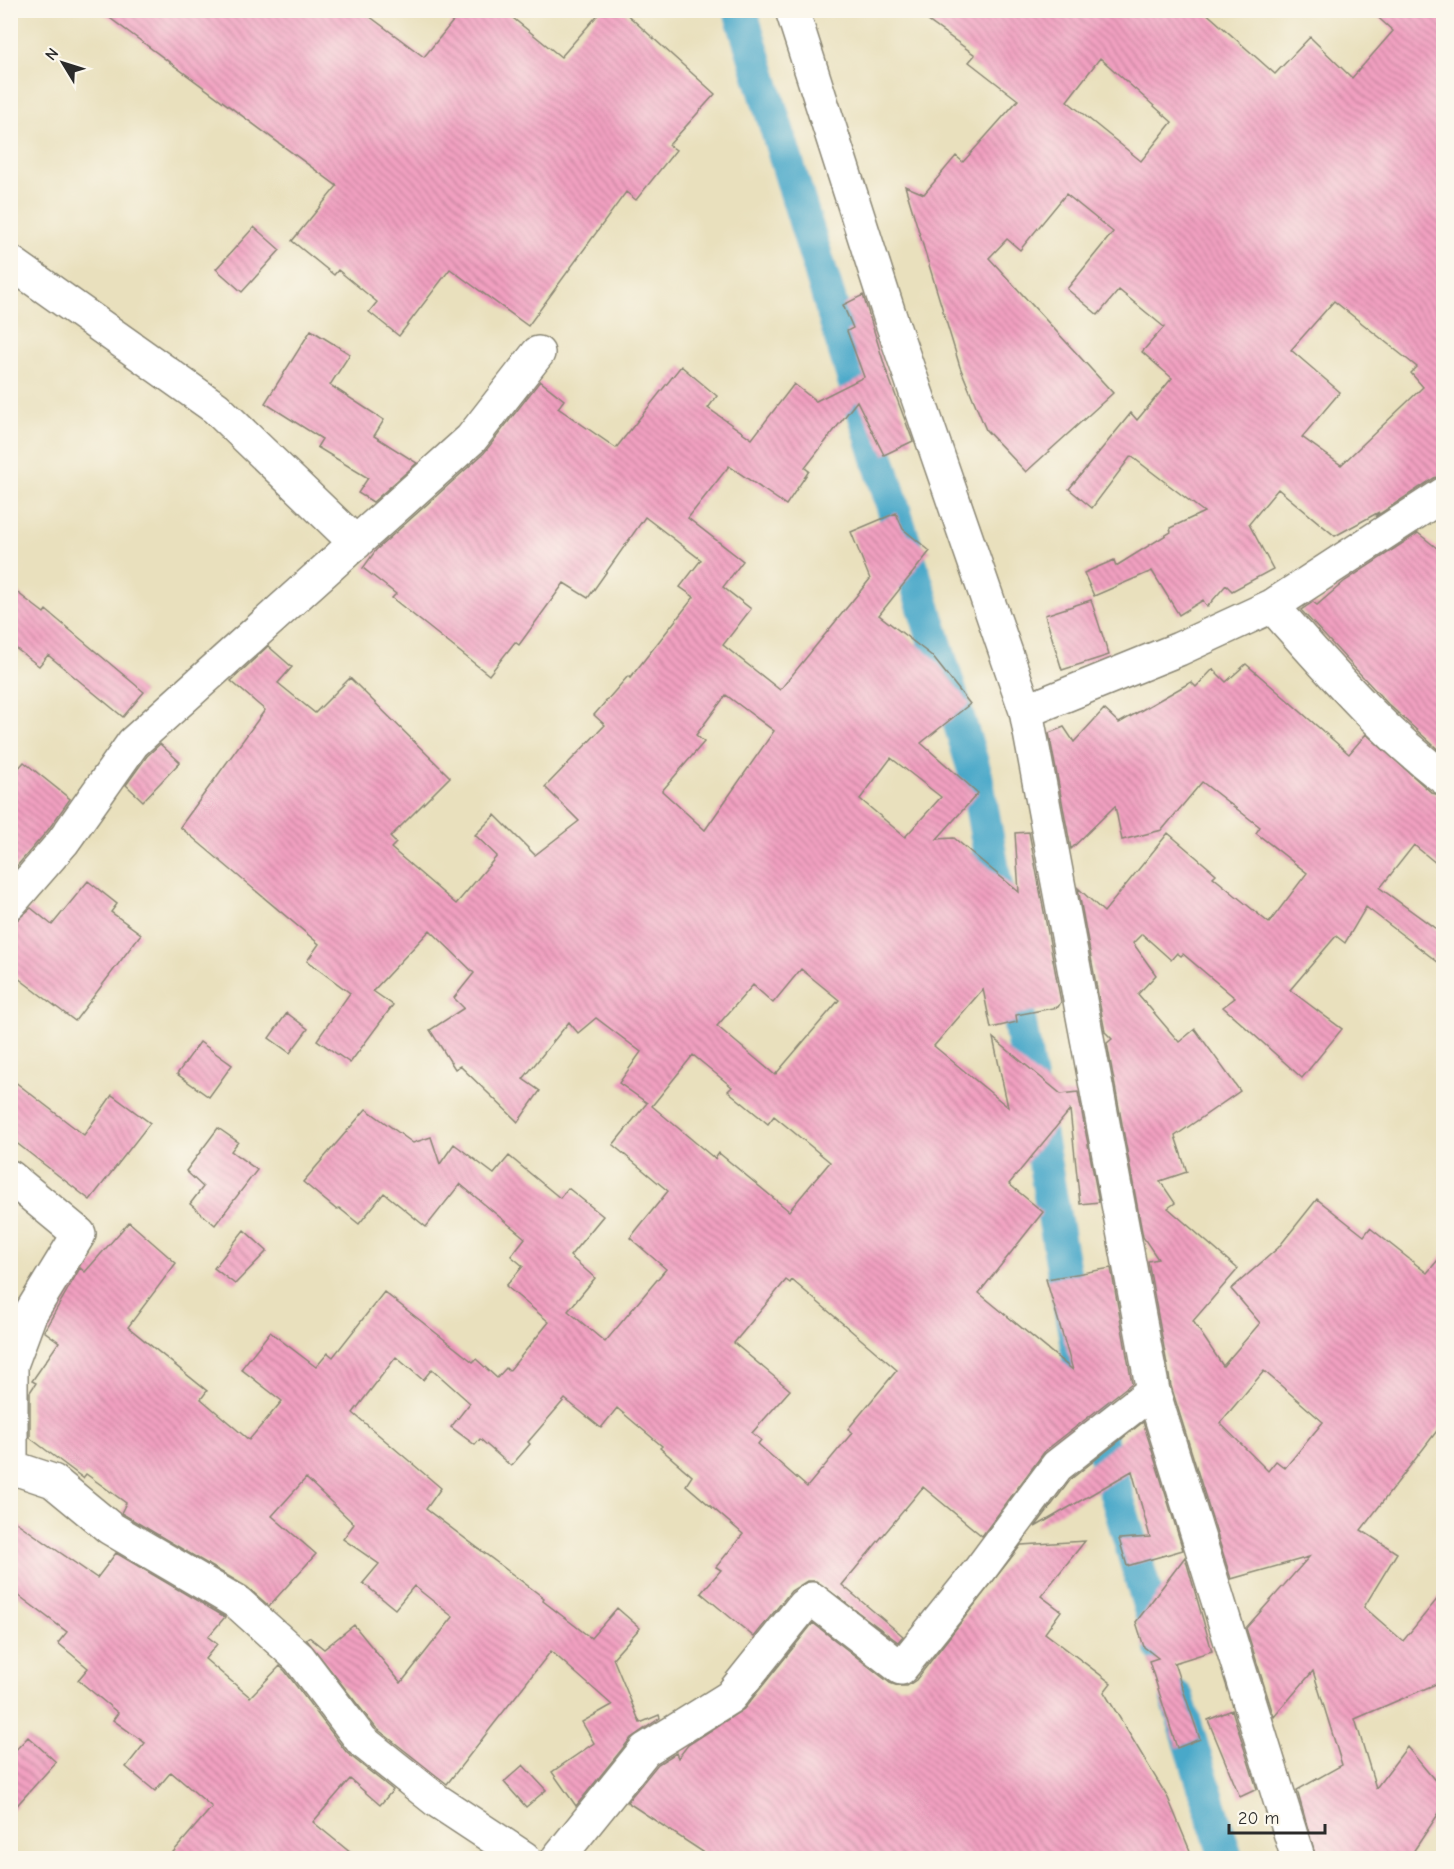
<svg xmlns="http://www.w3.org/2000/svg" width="1454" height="1869" viewBox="0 0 1454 1869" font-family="'Comic Neue',sans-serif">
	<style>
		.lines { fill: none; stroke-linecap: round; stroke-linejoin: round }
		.canal { stroke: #4aa8c9; stroke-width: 34 }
		.building { fill: url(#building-back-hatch); fill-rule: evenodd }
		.street-casing { stroke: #8a8674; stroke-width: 36 }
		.street { stroke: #fff; stroke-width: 33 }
	</style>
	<defs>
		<pattern id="building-back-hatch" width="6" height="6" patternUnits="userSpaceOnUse" patternTransform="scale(1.5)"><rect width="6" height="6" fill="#f2a0c1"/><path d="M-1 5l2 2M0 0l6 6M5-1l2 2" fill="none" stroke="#c4839d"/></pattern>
	</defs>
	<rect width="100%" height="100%" fill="#fbf7ec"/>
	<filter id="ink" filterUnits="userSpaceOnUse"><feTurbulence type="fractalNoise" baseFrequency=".0167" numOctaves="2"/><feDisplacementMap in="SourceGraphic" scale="12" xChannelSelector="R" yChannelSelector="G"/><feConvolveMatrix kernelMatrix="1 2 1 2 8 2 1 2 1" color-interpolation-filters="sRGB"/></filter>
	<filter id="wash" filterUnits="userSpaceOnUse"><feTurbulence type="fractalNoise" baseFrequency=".008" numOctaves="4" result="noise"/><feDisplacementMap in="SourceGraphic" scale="24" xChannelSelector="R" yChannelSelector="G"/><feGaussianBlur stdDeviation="1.35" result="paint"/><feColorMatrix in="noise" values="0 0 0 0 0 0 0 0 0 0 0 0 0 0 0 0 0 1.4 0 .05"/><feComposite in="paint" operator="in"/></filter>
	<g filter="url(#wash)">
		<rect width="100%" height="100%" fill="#e9e0bd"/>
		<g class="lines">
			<path class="canal" d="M740 10 976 776 1001 915
				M1010 968 1084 1385 1162 1649
				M1177 1698 1226 1858"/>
		</g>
		<g id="blocks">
			<path class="building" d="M99 10H361L424 57 462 10H503L561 57 602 10H622L715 94 669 145 676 150 636 200 626 192 528 326 450 269 399 336 369 312 377 302 338 270 334 275 292 241 337 186Z
				M913 10H1203L1275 74 1310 37 1352 78 1393 31 1370 10H1443V475L1434 478 1375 517 1379 512 1335 536 1278 489 1249 524 1273 569 1232 591 1226 585 1207 607 1203 600 1179 615 1152 571 1094 596 1084 573 1114 560 1116 566 1171 532 1170 528 1204 512 1131 456 1092 508 1069 489 1131 413 1137 420 1172 378 1142 352 1164 327 1119 290 1098 315 1067 289 1113 232 1066 194 1020 250 1007 239 989 258 1113 393 1026 472 986 430 960 367 905 186 924 194 956 156 963 162 1018 100 969 62 975 55ZM1100 58 1172 122 1141 161 1067 101ZM1334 301 1417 367 1411 373 1423 387 1341 465 1302 437 1340 392 1291 350Z
				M254 227 280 250 242 292 216 269Z
				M863 295 886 370 913 441 884 455 857 401 805 468 809 471 786 505 729 466 688 518 743 561 723 587 751 609 723 645 780 690 870 579 851 532 896 513 903 529 930 551 879 615 932 656 970 704 921 743 978 793 937 839 954 838 1019 892 1015 833 1029 832 1061 1002 1058 1007 1016 1015 1017 1022 991 1028 983 989 934 1046 1008 1107 993 1038 1061 1094 1078 1092 1099 1202 1080 1204 1070 1110 1009 1184 1043 1212 979 1293 1073 1370 1046 1279 1111 1268 1132 1383 1045 1451 982 1536 923 1487 842 1585 903 1636 898 1642 816 1581H807L791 1591 754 1637 701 1593 721 1570 716 1567 743 1534 686 1485 692 1476 660 1448 662 1446 617 1408 601 1428 565 1399 528 1442 530 1444 511 1466 480 1439 475 1445 451 1427 470 1403 432 1369 423 1380 396 1357 353 1413 441 1488 426 1509 544 1598 543 1601 591 1638 617 1608 640 1628 613 1658 640 1723 659 1715 660 1718 631 1738 576 1806 552 1772 594 1743 582 1722 612 1705 551 1651 447 1784 376 1728 306 1639 309 1637 324 1649 354 1625 401 1683 453 1617 414 1586 395 1609 363 1583 379 1564 343 1539 354 1524 306 1478 272 1516 316 1554 269 1606 247 1587 121 1513 126 1503 86 1474 83 1478 30 1438V1392L36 1383 32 1381 59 1342 44 1331 80 1268 85 1272 129 1222 176 1263 128 1327 207 1391 201 1399 249 1440 282 1401 241 1369 270 1332 316 1367 328 1353 333 1357 384 1292 473 1362 476 1359 497 1378 506 1368 509 1371 549 1322 506 1286 523 1266 511 1256 525 1238 460 1184 426 1227 384 1193 359 1224 339 1208 337 1210 303 1182 366 1109 413 1143 431 1137 440 1164 454 1144 494 1174 509 1156 560 1198 568 1188 603 1216 570 1256 595 1278 568 1311 605 1342 666 1269 630 1238 668 1191 613 1145 647 1103 619 1083 641 1052 596 1018 578 1033 569 1022 523 1079 540 1091 518 1122 460 1066 455 1069 430 1030 464 1008 454 998 474 973 430 930 373 991 393 1005 350 1063 317 1040 350 993 307 961 319 944 180 827 265 710 231 681 268 646 292 667 278 683 315 713 350 678 450 777 390 837 396 843 391 848 456 904 497 856 475 835 495 815 535 855 579 821 545 787 605 725 594 715 628 676 630 678 694 597 680 587 701 560 645 517 588 598 564 583 519 645 515 642 489 675 392 598 396 594 363 568 376 550 484 453 540 381 564 400 558 408 616 448 681 366 717 396 708 408 752 439 794 384 816 401 864 377 847 331 853 328 843 305ZM726 695 774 731 705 830 662 791 704 742 696 735ZM891 758 941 797 905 837 860 799ZM801 969 839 1000 775 1075 717 1026 753 985 773 1003ZM693 1055 732 1087 728 1091 768 1124 774 1116 830 1162 789 1211 719 1153 715 1159 652 1106ZM786 1280 790 1283 792 1280 897 1370 848 1429 852 1433 807 1487 758 1444 761 1440 752 1433 790 1390 734 1343Z
				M311 330 350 354 330 385 384 420 374 436 417 463 373 502 358 493 368 478 317 447 322 439 265 403Z
				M1418 533 1443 553V754L1388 704 1301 610 1313 602 1317 605 1345 581Z
				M10 587 44 613 46 610 144 692 123 717 48 655 39 666 10 644Z
				M1091 600 1109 655 1062 670 1045 615Z
				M1246 664 1349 754 1366 734 1432 793 1443 796V869L1414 845 1380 888 1443 934V966L1366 907 1345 943 1336 936 1290 990 1342 1029 1302 1078 1223 1007 1235 998 1183 954 1181 956 1177 953 1171 960 1142 934 1133 943 1156 975 1138 994 1179 1042 1195 1029 1240 1091 1175 1136 1187 1172 1160 1181 1175 1203 1168 1208 1238 1269 1193 1321 1223 1366 1260 1323 1231 1289 1278 1248 1317 1199 1364 1236 1370 1228 1427 1273 1443 1254V1423L1361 1530 1397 1553 1364 1607 1403 1641 1443 1592V1681L1355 1719 1376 1788 1407 1747 1443 1790V1807L1409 1858H1316L1297 1790 1342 1765 1313 1671 1274 1717 1246 1628 1309 1557 1231 1579 1171 1386 1148 1261 1158 1259 1143 1237 1107 1043 1112 1039 1105 1032 1078 888 1104 912 1168 833 1216 874 1213 877 1269 923 1307 873 1256 833 1260 827 1202 782 1162 830 1122 840 1115 806 1071 849 1049 733 1064 727 1074 742 1104 709 1119 723 1191 682 1196 687 1213 669 1226 682ZM1264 1371 1323 1422 1285 1468 1276 1461 1268 1471 1220 1423Z
				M160 744 180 762 143 801 126 785 147 756Z
				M24 762 70 799 48 830 10 874V778Z
				M88 881 117 904 111 912 141 934 75 1021 10 972V921L17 920 31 908 52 925Z
				M287 1013 308 1029 290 1053 269 1038Z
				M200 1042 232 1065 209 1097 177 1074Z
				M10 1078 84 1135 112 1095 150 1123 90 1200 10 1138Z
				M218 1128 238 1142 231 1151 257 1170 215 1225 190 1204 203 1187 186 1171Z
				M244 1230 267 1251 235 1284 214 1268Z
				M1143 1422 1183 1550 1127 1566 1119 1539 1150 1537 1132 1471 1035 1527 1071 1479Z
				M10 1518 97 1578 116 1553 225 1617 208 1637 217 1644 205 1659 250 1697 280 1666 285 1671 347 1753 393 1790 380 1805 350 1779 313 1822 357 1858H168L212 1807 171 1772 155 1791 126 1767 145 1743 113 1720 118 1713 78 1680 88 1668 58 1643 67 1632 10 1589Z
				M1085 1541 1041 1596 1061 1611 1045 1633 1111 1683 1104 1692 1168 1798 1193 1858H712L627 1802 658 1764 676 1753 678 1758 688 1745 744 1709 813 1623 890 1683 898 1686H907L916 1680 1021 1545Z
				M1185 1557 1212 1651 1174 1663 1200 1739 1177 1748 1149 1661 1158 1658 1144 1647 1136 1622Z
				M1232 1710 1257 1789 1240 1797 1208 1720Z
				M28 1737 56 1762 10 1813V1756Z
				M523 1765 546 1790 526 1807 504 1782Z"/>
		</g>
	</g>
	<g filter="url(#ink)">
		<use href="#blocks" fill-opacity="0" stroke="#8a8674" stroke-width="1.5"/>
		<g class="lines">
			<defs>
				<path id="street" d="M792 10 890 317 1026 711 1153 1391 1298 1858
					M10 262 216 408 356 543
					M1272 606C1326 666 1378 728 1444 778
					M1026 711 1179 649 1272 606 1444 494
					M10 903 63 842 133 743 471 439 538 353
					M10 1177 79 1234 30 1314 11 1365V1467L53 1481 110 1528 238 1603 299 1658 362 1741 436 1800 524 1858
					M558 1858 645 1750 730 1697 803 1606 812 1599 901 1668 979 1571 1057 1466 1153 1391"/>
			</defs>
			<use href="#street" class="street-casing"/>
			<use href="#street" class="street"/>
		</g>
	</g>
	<rect width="1454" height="1869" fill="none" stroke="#fbf7ec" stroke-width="36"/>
	<g transform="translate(63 63) rotate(308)" stroke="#fbf7ec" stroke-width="4.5" paint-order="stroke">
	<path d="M0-4.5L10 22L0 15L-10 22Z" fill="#2b2b2b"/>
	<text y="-9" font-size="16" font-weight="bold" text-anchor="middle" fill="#2b2b2b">N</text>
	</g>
	<path d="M1229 1824v9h96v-9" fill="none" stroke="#2b2b2b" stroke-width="3"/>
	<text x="1238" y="1824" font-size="18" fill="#2b2b2b" stroke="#fbf7ec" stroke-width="4.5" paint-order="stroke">20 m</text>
</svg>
